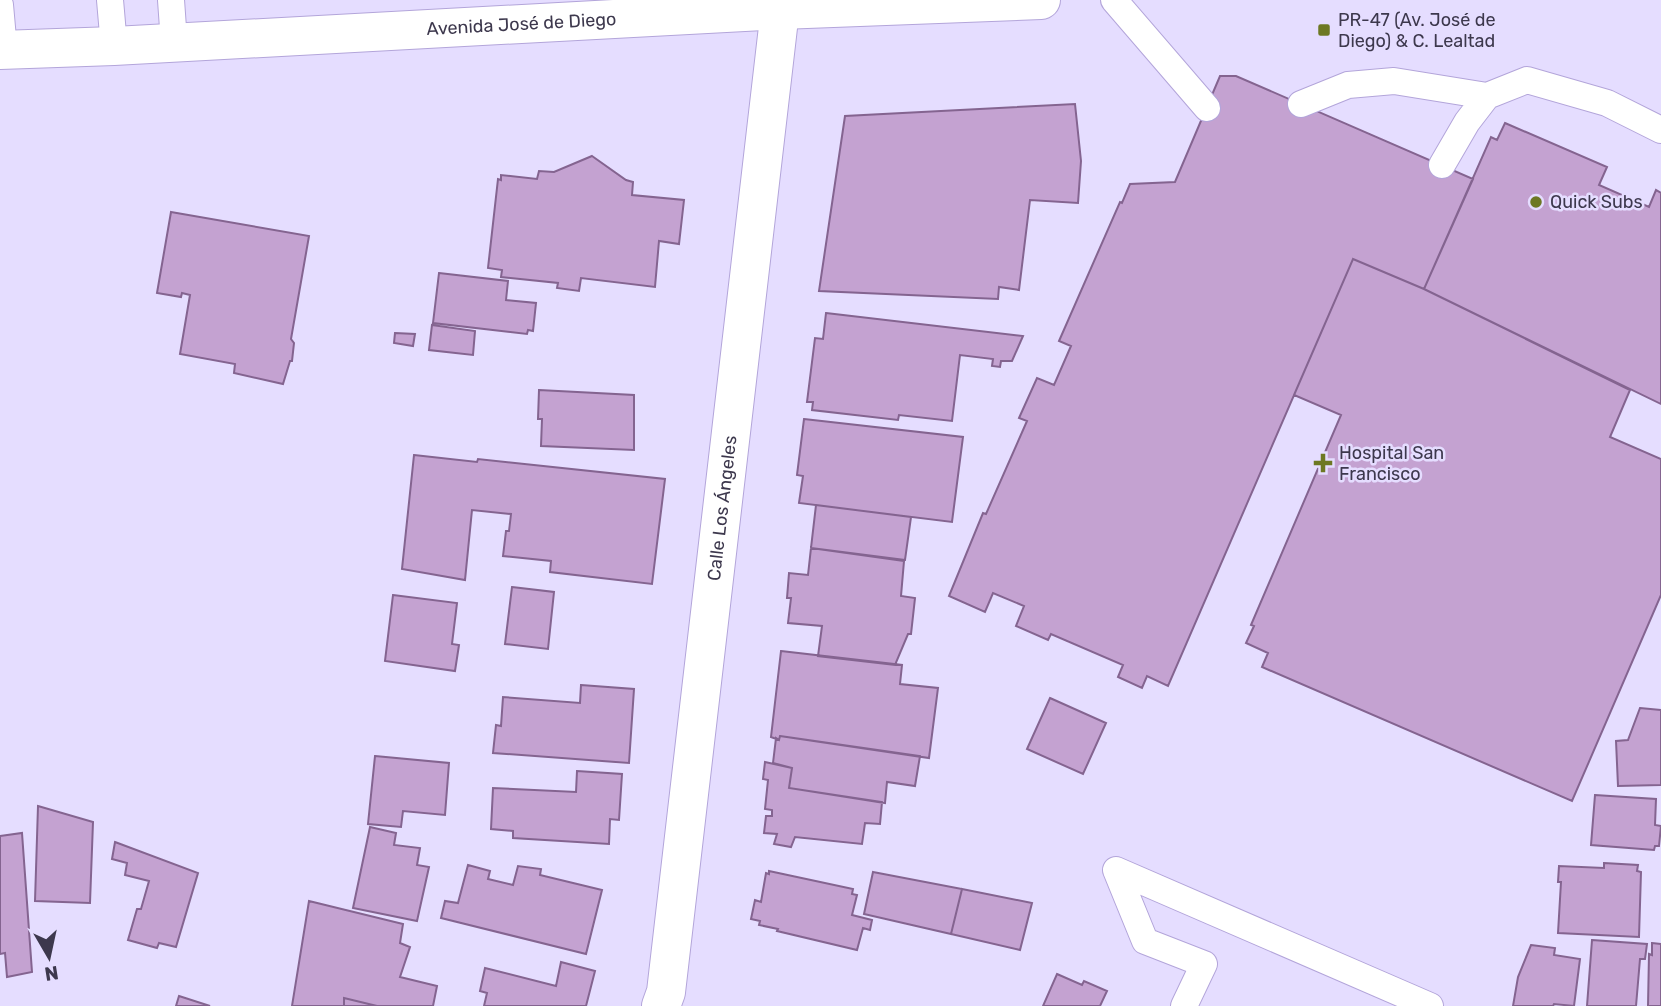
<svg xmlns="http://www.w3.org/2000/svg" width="1661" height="1006" viewBox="0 0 1661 1006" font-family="Rubik,sans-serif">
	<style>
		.building { fill: #c4a2d1; stroke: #846490; stroke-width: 2 }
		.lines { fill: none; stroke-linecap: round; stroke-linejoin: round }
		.service-casing { stroke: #b3a5da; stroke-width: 28 }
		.minor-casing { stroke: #b3a5da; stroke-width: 40 }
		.tertiary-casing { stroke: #b3a5da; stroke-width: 40 }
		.service { stroke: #fff; stroke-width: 26 }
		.minor { stroke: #fff; stroke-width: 38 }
		.tertiary { stroke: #fff; stroke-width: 38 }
		.poi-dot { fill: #6d7823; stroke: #e5ddff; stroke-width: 2.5 }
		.labels { text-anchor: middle; stroke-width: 5; stroke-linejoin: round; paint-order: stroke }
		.poi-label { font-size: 18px; fill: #3d384d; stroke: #e5ddff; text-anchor: start }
		.street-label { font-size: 18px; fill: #3d384d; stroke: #e5ddff }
	</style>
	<rect width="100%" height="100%" fill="#e5ddff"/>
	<path class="building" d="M1220 76H1236L1473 179 1424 289 1353 259 1168 686 1147 676 1142 688 1118 677 1123 665 1051 634 1048 640 1016 626 1024 606 993 593 985 612 949 596 983 513 986 514 1027 421 1019 418 1037 378 1054 385 1071 346 1059 341 1120 202 1122 203 1130 184 1175 182Z
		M1075 104 1081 161 1078 203 1030 200 1019 290 999 287 998 299 819 291 845 116Z
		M1505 123 1607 167 1599 185 1649 207 1656 190 1661 193V404L1424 289 1491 137 1497 140Z
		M592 156 626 180 633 182 632 195 684 200 679 244 659 241 655 287 581 278 579 291 557 288 558 283 501 277 502 270 488 268 498 179 501 180V175L537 179 539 171 554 172Z
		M171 212 309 236 291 339 294 343 292 361H290L283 384 234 373 235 364 180 354 190 295 182 293 181 297 157 293Z
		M1353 259 1424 289 1630 390 1610 437 1661 459V595L1572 801 1262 667 1268 653 1246 643 1254 626 1251 625 1341 415 1294 395Z
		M439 273 508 281 506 300 536 303 533 331 528 330 527 334 433 323Z
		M826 313 1023 336 1012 361H1001L1000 367 992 366 993 359 960 355 952 421 899 415 898 420 812 410 813 402H807L815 338 823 339Z
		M432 325 475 331 473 355 429 350Z
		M395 333 415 334 413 346 394 343Z
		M539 390 634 395V450L541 446 542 419H538Z
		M804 419 963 437 952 522 799 503 803 476 797 475Z
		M414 455 477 462 478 459 665 479 652 584 550 572 551 561 503 556 506 531H509L511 514 472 510 465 580 402 569Z
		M816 505 911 517 905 560 811 548Z
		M811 548 904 561 901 596 915 598 911 634H908L895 665 818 656 822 626 788 623 791 598H787L789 573 808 575Z
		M512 587 554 592 548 649 505 644Z
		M393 595 457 603 452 644 459 645 455 671 385 661Z
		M781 651 902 665 900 684 938 688 929 758 780 736 779 740 771 737Z
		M581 685 634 689 629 763 493 753 496 725 501 726 503 697 580 703Z
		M1050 698 1106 723 1083 774 1027 749Z
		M1640 708 1661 710V785L1618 786 1616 741 1628 740Z
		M780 736 920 756 915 786 887 782 885 803 789 788 792 768 773 763 776 738 779 740Z
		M375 756 449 763 445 815 403 811 401 827 368 824Z
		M765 762 792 768 789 788 882 802 880 824 865 823 862 844 795 837 791 847 774 844 777 834 764 833 766 816H772V810L765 809 768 780 763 779Z
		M577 771 622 774 619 820 610 819 609 844 513 838V831L491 829 493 788 576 792Z
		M1595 795 1656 799 1655 825 1661 826 1659 846H1655L1654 850 1591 845Z
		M38 806 93 822 90 903 35 901Z
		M370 827 396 833 394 845 420 848 417 865 429 867 417 921 353 908Z
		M22 833 32 972 7 977 5 953 0 954V836Z
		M115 842 198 873 176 947 159 943 157 948 128 940 137 909H141L149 881 125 875 127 863 112 859Z
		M1604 863 1638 865 1637 871 1641 872 1639 937 1558 933 1561 882H1558L1559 866 1604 868Z
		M468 865 490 871 488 879 513 885 518 866 541 869 540 875 602 890 586 954 441 918 445 901 458 903Z
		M769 871 853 889 852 894 857 895 852 915 872 920 870 930 863 928 857 950 777 931 778 929 759 925 760 921 751 919 755 900 761 902 766 873 769 874Z
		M873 872 962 889 951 934 864 914Z
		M962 889 1032 903 1020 950 951 934Z
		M309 901 403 924 400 943 410 947 400 977 437 986 433 1006H377L344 998V1006H292Z
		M1592 940 1647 944 1645 959H1640L1636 1006H1587Z
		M1652 943 1661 944V1006H1648L1649 954 1652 955Z
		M1531 945 1555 948 1554 955 1580 959 1574 1006 1554 1004 1553 1006H1513L1518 977Z
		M561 962 595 971 586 1006H484L487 993 480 991 485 968 556 986Z
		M1057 974 1082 985 1084 981 1107 991 1100 1006H1043Z
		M179 996 210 1006H176Z
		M344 998 377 1006H344Z"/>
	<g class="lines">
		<defs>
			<path id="service" d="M110 0 114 46
				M171 0 174 42
				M1114 0 1207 108
				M0 5 4 50
				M1301 104 1348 85 1394 81 1487 96
				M1442 165 1467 122 1487 96 1527 80 1607 103 1661 130
				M1184 1006 1204 964 1145 941 1116 870 1430 1006"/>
			<g id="minor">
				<path id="s1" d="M661 1006 666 992 780 10"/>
			</g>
			<g id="tertiary">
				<path id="s2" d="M0 50 114 46 780 10 1041 0"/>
			</g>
		</defs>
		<use href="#service" class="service-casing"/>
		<use href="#minor" class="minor-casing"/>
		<use href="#tertiary" class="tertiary-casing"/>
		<use href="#service" class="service"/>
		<use href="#minor" class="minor"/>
		<use href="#tertiary" class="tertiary"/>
	</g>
	<g class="poi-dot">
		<rect x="1317" y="23" width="14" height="14" rx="3.5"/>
		<circle cx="1536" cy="202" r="7"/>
		<path d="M1319.5 452.5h7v7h7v7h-7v7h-7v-7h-7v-7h7z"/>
	</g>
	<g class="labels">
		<g class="poi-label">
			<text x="1338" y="26">PR-47 (Av. José de<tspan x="1338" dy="21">Diego) &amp; C. Lealtad</tspan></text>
			<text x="1550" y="208">Quick Subs</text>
			<text x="1339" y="459">Hospital San<tspan x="1339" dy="21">Francisco</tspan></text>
		</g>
		<g class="street-label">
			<text dy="6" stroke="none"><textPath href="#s2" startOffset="522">Avenida José de Diego</textPath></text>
			<text dy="6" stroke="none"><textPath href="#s1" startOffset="502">Calle Los Ángeles</textPath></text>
		</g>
	</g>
	<g transform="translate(49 957) rotate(171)" stroke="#e5ddff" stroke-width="5" paint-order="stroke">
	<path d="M0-5L12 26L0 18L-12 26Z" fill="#3d384d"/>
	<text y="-10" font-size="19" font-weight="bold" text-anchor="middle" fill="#3d384d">N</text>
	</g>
</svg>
